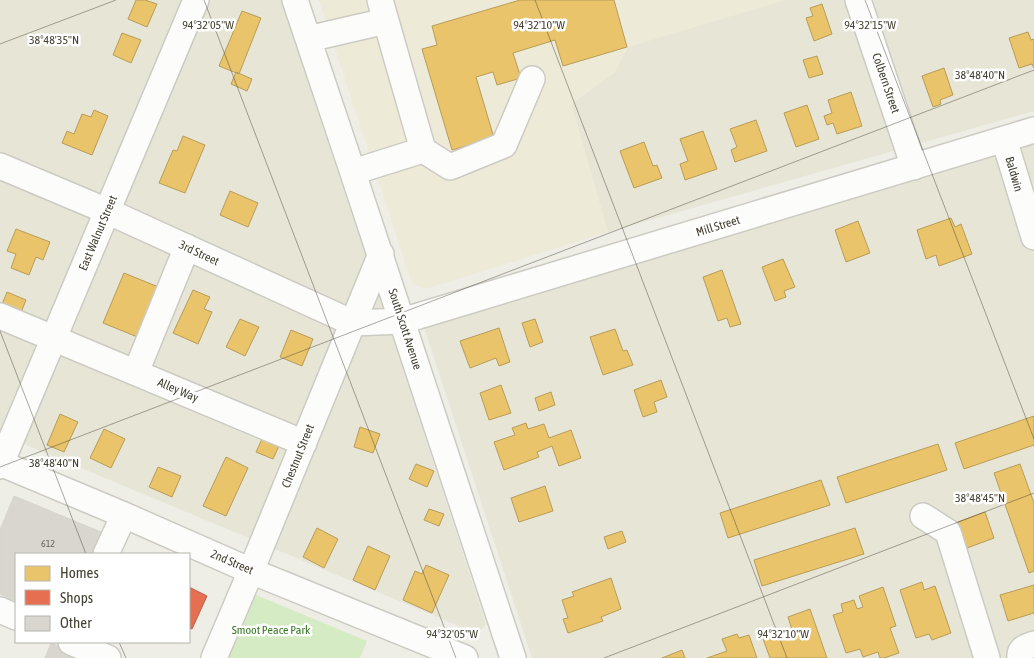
<svg xmlns="http://www.w3.org/2000/svg" width="1034" height="658" viewBox="0 0 1034 658" font-family="'Asap Condensed',sans-serif">
	<style>
		.residential { fill: #e7e5d6 }
		.education { fill: #edead7 }
		.park { fill: #d5ebc3 }
		.homes { fill: #e9c46a; stroke: #b89c59 }
		.shops { fill: #e76f51; stroke: #b66148 }
		.building { fill: #d8d6ce; stroke: #d6d4cb }
		.lines { fill: none; stroke-linecap: round; stroke-linejoin: round }
		.minor-casing { stroke: #cccbc3; stroke-width: 28 }
		.minor { stroke: #fcfcfb; stroke-width: 25 }
		.ticks { fill: none; stroke: #444032; stroke-width: 1; stroke-opacity: 0.45 }
		.labels { text-anchor: middle; stroke-width: 5; stroke-linejoin: round; paint-order: stroke }
		.number-label { font-size: 10px; fill: #6a665a }
		.street-label { font-size: 12px; fill: #444032; stroke: #fff }
		.park-label { font-size: 12px; fill: #367823; stroke: #fff }
		.ticks-label { font-size: 12px; text-anchor: middle; fill: #444032; stroke: #fff; stroke-width: 5; stroke-linejoin: round; paint-order: stroke }
	</style>
	<rect width="100%" height="100%" fill="#eeede6"/>
	<path class="residential" d="M0 0H282L486 624 478 634 0 434Z
		M785 0H1034V111L608 232 571 104 615 72 627 47Z
		M1034 141V658H532L424 327Z"/>
	<path class="education" d="M319 0H785L628 47 615 72 571 103 608 232 425 289 412 283Z"/>
	<path class="park" d="M256 595 367 641 360 658H229Z"/>
	<path class="homes" d="M136 0H145L157 4 147 27 128 19Z
		M520 0H614L627 47 563 66 555 40 513 53 521 78 497 85 493 72 476 77 494 138 452 150 422 49 437 45 432 26Z
		M822 4 832 34 814 41 806 18 813 16 810 8Z
		M242 11 261 18 239 74 219 66Z
		M1028 32 1031 40 1034 39V68L1032 64 1019 68 1009 38Z
		M122 33 141 40 131 63 113 55Z
		M817 56 823 74 809 78 803 60Z
		M944 68 953 95 940 100 941 104 933 107 922 76Z
		M236 72 252 79 247 91 231 84Z
		M851 92 862 126 837 134 833 123 827 125 824 116 832 113 828 100Z
		M807 105 819 139 796 147 784 113Z
		M94 110 108 116 92 155 62 143 67 131 74 134 82 114 91 117Z
		M756 120 767 151 735 162 731 150 737 147 730 129Z
		M703 131 717 169 685 180 680 164 688 161 680 139Z
		M183 136 205 145 185 193 159 183 173 150 177 151Z
		M644 142 653 166 657 165 662 178 634 188 620 151Z
		M230 191 258 203 248 227 220 215Z
		M951 218 955 227 961 224 972 254 939 266 936 255 926 259 917 230Z
		M858 221 870 253 846 262 835 230Z
		M16 229 50 242 43 260 36 257 29 275 11 268 16 254 7 251Z
		M783 259 795 287 784 291 786 297 775 301 762 267Z
		M722 270 741 324 730 327 727 318 718 321 703 277Z
		M124 273 161 288 140 338 103 323Z
		M193 290 210 297 204 309 212 312 198 344 173 333Z
		M7 292 26 300 20 315 1 307Z
		M240 319 259 327 245 356 226 347Z
		M535 319 543 342 530 347 522 323Z
		M499 328 510 362 499 366 496 358 470 368 460 341Z
		M615 329 623 351 627 350 633 365 603 375 590 337Z
		M291 330 313 339 302 366 280 357Z
		M661 380 667 397 654 402 657 412 643 417 634 390Z
		M501 385 511 413 489 420 480 393Z
		M551 392 555 405 539 411 535 398Z
		M60 414 78 422 64 452 47 445Z
		M1034 416V445L964 469 955 443Z
		M526 423 528 429 544 424 549 438 571 430 581 458 559 466 552 446 537 452 539 457 504 470 494 442 515 435 512 428Z
		M360 427 380 434 373 453 354 447Z
		M104 429 125 439 111 468 90 458Z
		M262 439 279 446 273 459 256 452Z
		M938 444 947 470 846 503 837 477Z
		M226 457 248 468 226 516 203 506Z
		M416 464 434 471 427 487 409 479Z
		M1020 464 1034 503V571L1029 573 994 473Z
		M158 467 181 476 172 497 149 487Z
		M821 480 830 505 728 538 720 513Z
		M545 486 553 511 519 522 511 498Z
		M429 509 444 514 439 526 424 520Z
		M985 512 994 538 967 548 958 522Z
		M317 528 338 539 324 568 303 557Z
		M855 528 864 554 762 586 754 560Z
		M622 531 626 542 608 549 604 537Z
		M368 546 390 556 375 590 353 580Z
		M426 565 449 575 432 613 403 600 415 571 422 574Z
		M611 578 621 609 601 617 603 621 568 633 563 619 568 618 562 600 574 596 572 592Z
		M922 582 924 590 935 586 951 633 932 640 929 634 916 638 900 590Z
		M1034 585V613L1008 621 1000 595Z
		M883 587 896 626 890 628 899 653 884 658H880L878 652 863 657 860 649 846 653 833 615 843 612 841 604 854 600 857 609 863 607 859 596Z
		M810 609 827 658H770L763 639 792 630 788 617Z
		M737 634 739 638 749 635 757 658H707L727 651 722 639Z
		M682 650 685 658H662Z"/>
	<path class="shops" d="M189 587 207 596 192 629 189 628Z"/>
	<path class="building" d="M14 496 101 532 92 554H16V601L0 594V530Z
		M51 643 74 653 72 658H45Z"/>
	<g class="lines">
		<defs>
			<path id="minor" d="M295 0C369 219 441 439 513 658
				M380 0 423 150
				M858 0 914 167
				M308 39 386 21
				M1004 139 1034 237
				M0 166 107 211 353 323 402 321 1034 130
				M353 172 423 150 450 167 504 145 532 79
				M0 316 304 443
				M136 372 187 247
				M0 463 124 515 251 571 465 658
				M0 466 196 0
				M923 516 948 532 987 658
				M106 554 124 515
				M0 610 16 617
				M71 642 108 658
				M214 658 251 571 381 254
				M1020 658C1019 648 1026 647 1034 644"/>
		</defs>
		<use href="#minor" class="minor-casing"/>
		<use href="#minor" class="minor"/>
	</g>
	<path class="ticks" d="M204 0 456 658M535 0 787 658M865 0 1034 439M0 44 116 0M0 331 86 554M0 467 1034 70M119 642 126 658M604 658 1034 493"/>
	<g class="labels">
		<g class="number-label">
			<text x="48" y="547">612</text>
		</g>
		<g class="street-label">
			<text transform="translate(886 83) rotate(71)" y="4">Colbern Street</text>
			<text transform="translate(1014 174) rotate(74)" y="4">Baldwin</text>
			<text transform="translate(718 226) rotate(-17)" y="4">Mill Street</text>
			<text transform="translate(98 233) rotate(-67)" y="4">East Walnut Street</text>
			<text transform="translate(199 253) rotate(25)" y="4">3rd Street</text>
			<text transform="translate(405 329) rotate(72)" y="4">South Scott Avenue</text>
			<text transform="translate(178 390) rotate(23)" y="4">Alley Way</text>
			<text transform="translate(298 456) rotate(-68)" y="4">Chestnut Street</text>
			<text transform="translate(232 562) rotate(23)" y="4">2nd Street</text>
		</g>
		<g class="park-label">
			<text x="271" y="634">Smoot Peace Park</text>
		</g>
	</g>
	<g class="ticks-label">
		<text x="208" y="29">94°32'05"W</text>
		<text x="539" y="29">94°32'10"W</text>
		<text x="870" y="29">94°32'15"W</text>
		<text x="54" y="44">38°48'35"N</text>
		<text x="980" y="79">38°48'40"N</text>
		<text x="54" y="467">38°48'40"N</text>
		<text x="980" y="502">38°48'45"N</text>
		<text x="452" y="638">94°32'05"W</text>
		<text x="783" y="638">94°32'10"W</text>
	</g>
	<rect x="15" y="553" width="175" height="90" fill="#ffffff" stroke="#b4b3ad"/>
	<rect x="25" y="566" width="25" height="15" fill="#e9c46a" stroke="#b4b3ad"/>
	<text x="60" y="578" font-size="15" fill="#444032">Homes</text>
	<rect x="25" y="590" width="25" height="15" fill="#e76f51" stroke="#b4b3ad"/>
	<text x="60" y="603" font-size="15" fill="#444032">Shops</text>
	<rect x="25" y="616" width="25" height="15" fill="#d8d6ce" stroke="#b4b3ad"/>
	<text x="60" y="628" font-size="15" fill="#444032">Other</text>
</svg>
